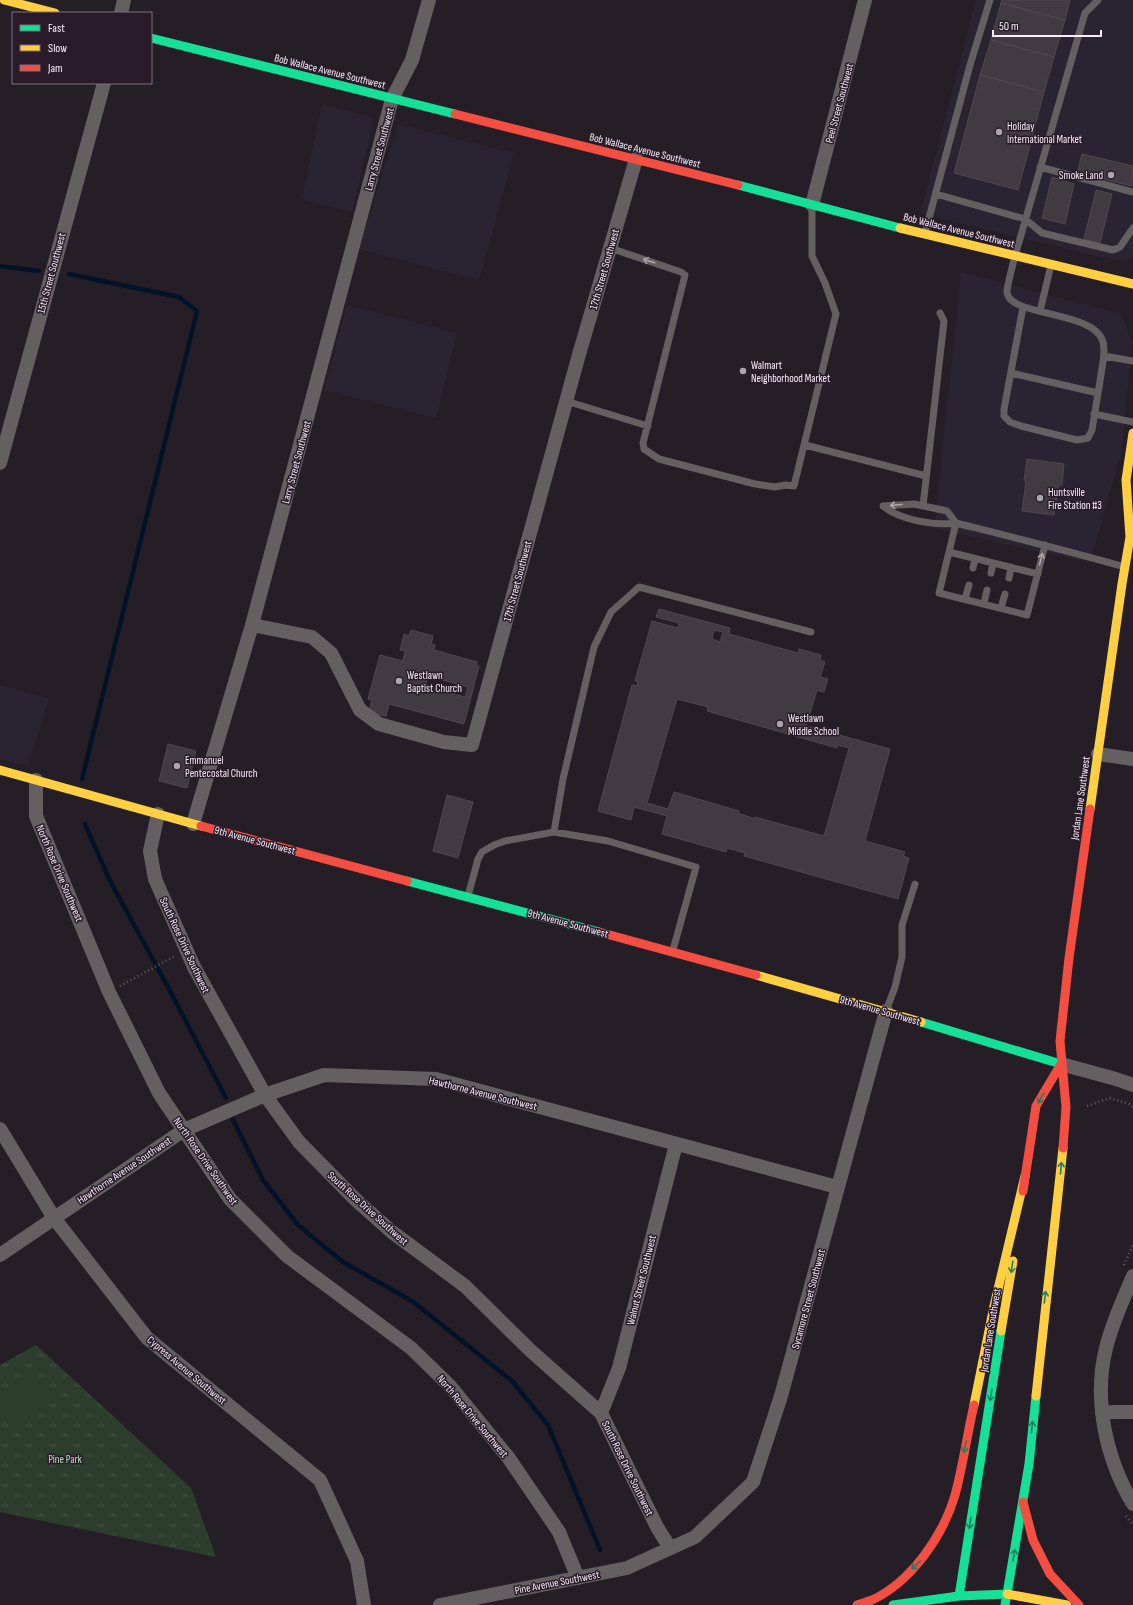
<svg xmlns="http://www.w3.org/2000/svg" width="1133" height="1605" viewBox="0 0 1133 1605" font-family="'Sofia Sans Condensed',sans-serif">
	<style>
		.commercial { fill: #2a2332 }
		.grass { fill: url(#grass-tufts) }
		.garden { fill: #2d3d2d }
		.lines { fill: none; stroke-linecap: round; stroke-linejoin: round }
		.stream { stroke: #031226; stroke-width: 4.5 }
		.building { fill: #423a42; stroke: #4f484f; fill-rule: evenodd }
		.path { stroke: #635f62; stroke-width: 2.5; stroke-dasharray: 1 3; stroke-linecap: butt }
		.lane { stroke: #645f61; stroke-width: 7 }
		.street { stroke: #645f61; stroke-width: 14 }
		.fast { stroke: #16e098; stroke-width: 9 }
		.slow { stroke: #ffcf43; stroke-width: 9 }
		.jam { stroke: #f24e42; stroke-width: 9 }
		.oneway { stroke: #aea6ac }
		.oneway2 { stroke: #207e61 }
		.poi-dot { fill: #aea5ae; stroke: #291b2a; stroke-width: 1.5 }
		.labels { text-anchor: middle; stroke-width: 3; stroke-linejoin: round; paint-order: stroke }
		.street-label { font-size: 11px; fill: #f8edf8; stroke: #291b2a }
		.poi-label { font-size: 11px; fill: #f8edf8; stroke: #291b2a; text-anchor: start }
		.park-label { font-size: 11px; fill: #b2e1b1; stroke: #291b2a }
	</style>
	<defs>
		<pattern id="grass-tufts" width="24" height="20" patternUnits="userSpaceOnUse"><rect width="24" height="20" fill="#2d3d2d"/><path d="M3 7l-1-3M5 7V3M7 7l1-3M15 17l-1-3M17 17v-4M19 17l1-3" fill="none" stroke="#425042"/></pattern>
	</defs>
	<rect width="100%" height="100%" fill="#261e26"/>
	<path class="commercial" d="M976 0H1133V256L1123 262 920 214Z
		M322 104 374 118 352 212 302 199Z
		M398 124 514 153 479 280 359 249Z
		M961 272 1121 314 1132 343 1122 449 1090 563 934 528Z
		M347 305 457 333 436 418 324 390Z
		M0 685 49 699 28 766 0 759Z"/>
	<path class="grass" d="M36 1345 191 1488 216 1557 0 1512V1365Z"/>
	<path class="garden" d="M33 1373 50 1397 8 1424 0 1411V1397Z"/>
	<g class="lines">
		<path class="stream" d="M0 266 39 271
			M69 274 179 297 197 311 82 779
			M85 824 109 879 169 989 226 1098
			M233 1120 263 1180 298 1225 343 1262 412 1301 512 1381 548 1425 600 1550"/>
	</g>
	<path class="building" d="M1002 0H1070L1065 20 1001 3Z
		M1001 3 1065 20 1054 57 991 40Z
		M991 40 1054 57 1044 92 980 75Z
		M980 75 1044 92 1018 190 954 173Z
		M1082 154 1133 166 1132 186 1077 173Z
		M1052 177 1074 184 1065 224 1042 218Z
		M1096 190 1112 194 1100 243 1084 239Z
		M1027 459 1064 464 1062 485H1059L1054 515 1022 511 1026 481 1024 480Z
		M659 609 730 628 729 634 798 653 799 649 821 655 820 660 825 662 820 677 828 679 824 692 817 690 806 726 890 749 865 841 905 852 903 856 909 858 898 899 744 856 745 853 727 848 726 852 662 834 667 816 634 807 631 820 598 811 632 685 637 686 638 682 635 681 652 621 678 628 679 623 656 617ZM714 630 723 632 720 642 712 639ZM677 699 708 707 707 711 837 748V745L849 748 824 836 755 817V819L738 813 739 811 674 792 668 809 647 803Z
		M411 630 433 636 431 644 435 645 434 650 477 662 476 666H479L464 724 389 704 386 716 369 712 372 700 368 699 380 655 403 661 405 651 400 650 404 634 409 636ZM428 676 468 687 465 697 425 687Z
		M168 744 196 751 187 788 159 781Z
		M447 795 473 802 458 858 433 851Z"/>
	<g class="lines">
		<path class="path" d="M120 986 175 956
			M1087 1106 1110 1098 1129 1104 1133 1107
			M1124 1265 1133 1245
			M1126 1516 1133 1525"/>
		<path class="lane" d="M1040 167 1133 192
			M936 194 1025 219 1042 233 1113 250 1120 247 1133 228
			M925 233 970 65 990 0
			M610 248 681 272 685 275 643 443 644 449 659 459 755 484 775 487 785 485 794 486 836 314 825 283 812 256V205
			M1023 307 1004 409V416L1010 422 1021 426 1077 440 1088 438 1092 430C1095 411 1098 393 1101 375 1102 365 1106 352 1103 342 1095 310 1008 317 1007 292 1007 286 1013 264 1015 256L1085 13 1098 0
			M1040 311 1051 265
			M1104 356 1133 361
			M1011 373 1098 393
			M566 401 648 426
			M1094 414 1133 422
			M805 445 926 476
			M923 506 944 321 940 313
			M1045 545 1027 615 939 593 956 523 947 511 914 504 883 506C900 520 934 526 956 523 1012 537 1069 551 1125 567
			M949 552 1038 574
			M973 568 975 559
			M991 573 993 563
			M1009 578 1011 567
			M965 599 969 585
			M984 603 987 590
			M1001 608 1005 594
			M554 832 563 779 594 647 611 612 639 587 811 632
			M468 896 478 859 482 852 494 845 505 841 554 832 608 841 696 867 673 950
			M886 1011 895 987 902 957V925L915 884"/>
		<path class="street" d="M121 13 124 0
			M812 205 865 0
			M0 463 104 83
			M252 625 312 637 331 653 360 710 379 724 444 742 472 745 578 358 636 159
			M1098 754 1133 759
			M36 780V816L109 992 159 1093 230 1199 287 1256 411 1348 450 1386 508 1457 559 1532 578 1578
			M158 814 150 851 155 879 194 967 265 1095 299 1142 356 1200 392 1232 465 1286 531 1351 601 1413 657 1527 670 1548
			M193 824 252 625 392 99 412 60 429 0
			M1061 1064 1116 1079 1133 1085
			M0 1129 54 1218 147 1338 320 1480 357 1561 364 1605
			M0 1255 184 1130 265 1095 324 1075 436 1079 837 1187
			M1133 1276C1123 1300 1112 1323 1106 1348 1093 1400 1106 1459 1133 1504
			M601 1413 619 1368 676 1144
			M1102 1413 1113 1412H1133
			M440 1605 627 1568 695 1537 753 1482 781 1396 886 1011"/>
		<path class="fast" d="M151 38 455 114
			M738 185 900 228
			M407 881 599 932
			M921 1022 1061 1064
			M1007 1594 1029 1464 1036 1396
			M959 1596 1001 1331
			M893 1605 959 1596 1007 1594 1005 1605"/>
		<path class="slow" d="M4 0 55 13
			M900 228 1133 284
			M1130 537 1126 480 1133 433
			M0 770 201 826
			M1090 809 1122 584 1130 537 1133 529
			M756 975 921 1022
			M1001 1331 1013 1261
			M1036 1396 1063 1148
			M974 1405 994 1306 1025 1176
			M1007 1594 1067 1605"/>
		<path class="jam" d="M455 114 738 185
			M201 826 407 881
			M599 932 756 975
			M1063 1148 1066 1107 1060 1041 1069 958 1090 809
			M1023 1191 1036 1106 1061 1064
			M1023 1502 1033 1540 1050 1574 1079 1605
			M857 1605C862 1603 867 1602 872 1600 911 1582 943 1536 955 1495 963 1466 967 1435 974 1405"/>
	</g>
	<defs><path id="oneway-shaft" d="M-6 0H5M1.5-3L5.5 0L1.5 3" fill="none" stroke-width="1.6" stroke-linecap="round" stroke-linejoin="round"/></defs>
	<g class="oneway">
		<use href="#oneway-shaft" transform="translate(649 261) rotate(-162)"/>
		<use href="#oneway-shaft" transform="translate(896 505) rotate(175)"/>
		<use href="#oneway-shaft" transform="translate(1041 559) rotate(-76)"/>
	</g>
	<g class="oneway2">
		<use href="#oneway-shaft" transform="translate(1041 1098) rotate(121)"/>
		<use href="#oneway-shaft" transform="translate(1061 1168) rotate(-85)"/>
		<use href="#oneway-shaft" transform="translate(1012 1267) rotate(98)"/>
		<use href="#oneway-shaft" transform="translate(1045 1297) rotate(-83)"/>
		<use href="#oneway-shaft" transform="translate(991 1395) rotate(100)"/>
		<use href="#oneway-shaft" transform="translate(1032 1427) rotate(-84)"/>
		<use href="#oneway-shaft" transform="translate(965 1447) rotate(102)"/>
		<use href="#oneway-shaft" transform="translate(970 1523) rotate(98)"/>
		<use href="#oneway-shaft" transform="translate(1014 1555) rotate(-80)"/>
		<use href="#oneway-shaft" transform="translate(916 1565) rotate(137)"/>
	</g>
	<g class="poi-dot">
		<circle cx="999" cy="132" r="4"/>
		<circle cx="1111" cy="175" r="4"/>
		<circle cx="743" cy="371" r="4"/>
		<circle cx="1040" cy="498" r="4"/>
		<circle cx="399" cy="681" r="4"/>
		<circle cx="780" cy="724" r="4"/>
		<circle cx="177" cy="766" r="4"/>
	</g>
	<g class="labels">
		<g class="street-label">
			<text transform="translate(330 71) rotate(14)" y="4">Bob Wallace Avenue Southwest</text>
			<text transform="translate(839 103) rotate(-75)" y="4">Peel Street Southwest</text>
			<text transform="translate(379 149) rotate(-75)" y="4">Larry Street Southwest</text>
			<text transform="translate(645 150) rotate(14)" y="4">Bob Wallace Avenue Southwest</text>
			<text transform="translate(959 230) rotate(14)" y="4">Bob Wallace Avenue Southwest</text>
			<text transform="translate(604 269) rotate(-74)" y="4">17th Street Southwest</text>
			<text transform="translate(51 273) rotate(-75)" y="4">15th Street Southwest</text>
			<text transform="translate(296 462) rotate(-75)" y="4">Larry Street Southwest</text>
			<text transform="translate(517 581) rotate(-75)" y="4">17th Street Southwest</text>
			<text transform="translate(1080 798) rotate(-82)" y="4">Jordan Lane Southwest</text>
			<text transform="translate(255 840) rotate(15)" y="4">9th Avenue Southwest</text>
			<text transform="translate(60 873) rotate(67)" y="4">North Rose Drive Southwest</text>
			<text transform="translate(568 923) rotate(15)" y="4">9th Avenue Southwest</text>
			<text transform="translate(185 945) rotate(65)" y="4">South Rose Drive Southwest</text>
			<text transform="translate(880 1010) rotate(16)" y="4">9th Avenue Southwest</text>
			<text transform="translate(483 1093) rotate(14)" y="4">Hawthorne Avenue Southwest</text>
			<text transform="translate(206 1161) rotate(55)" y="4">North Rose Drive Southwest</text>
			<text transform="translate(124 1170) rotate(-34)" y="4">Hawthorne Avenue Southwest</text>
			<text transform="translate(368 1208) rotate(42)" y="4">South Rose Drive Southwest</text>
			<text transform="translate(641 1280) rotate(-76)" y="4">Walnut Street Southwest</text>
			<text transform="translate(808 1299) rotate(-75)" y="4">Sycamore Street Southwest</text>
			<text transform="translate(990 1330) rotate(-81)" y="4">Jordan Lane Southwest</text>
			<text transform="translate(187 1370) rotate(40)" y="4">Cypress Avenue Southwest</text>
			<text transform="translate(473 1416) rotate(50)" y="4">North Rose Drive Southwest</text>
			<text transform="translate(628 1468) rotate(64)" y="4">South Rose Drive Southwest</text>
			<text transform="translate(557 1582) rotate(-11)" y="4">Pine Avenue Southwest</text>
		</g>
		<g class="poi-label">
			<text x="1007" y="130">Holiday<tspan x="1007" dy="13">International Market</tspan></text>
			<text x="1103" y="179" text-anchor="end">Smoke Land</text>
			<text x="751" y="369">Walmart<tspan x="751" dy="13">Neighborhood Market</tspan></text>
			<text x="1048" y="496">Huntsville<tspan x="1048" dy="13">Fire Station #3</tspan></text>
			<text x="407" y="679">Westlawn<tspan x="407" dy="13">Baptist Church</tspan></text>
			<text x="788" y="722">Westlawn<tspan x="788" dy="13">Middle School</tspan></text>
			<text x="185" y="764">Emmanuel<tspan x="185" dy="13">Pentecostal Church</tspan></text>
		</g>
		<g class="park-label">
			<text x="65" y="1463">Pine Park</text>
		</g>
	</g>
	<rect x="12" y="12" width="140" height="72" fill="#291b2a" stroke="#7c6f7c"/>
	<rect x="20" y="25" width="20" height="6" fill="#16e098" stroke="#7c6f7c"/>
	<text x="48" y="32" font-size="12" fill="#f8edf8">Fast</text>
	<rect x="20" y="45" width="20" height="6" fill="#ffcf43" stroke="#7c6f7c"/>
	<text x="48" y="52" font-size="12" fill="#f8edf8">Slow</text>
	<rect x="20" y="65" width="20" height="6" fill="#f24e42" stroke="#7c6f7c"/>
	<text x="48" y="72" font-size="12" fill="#f8edf8">Jam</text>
	<path d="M993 30v6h108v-6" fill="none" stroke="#f8edf8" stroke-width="2"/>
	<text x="999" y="30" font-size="12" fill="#f8edf8" stroke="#291b2a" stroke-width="3" paint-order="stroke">50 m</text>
</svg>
